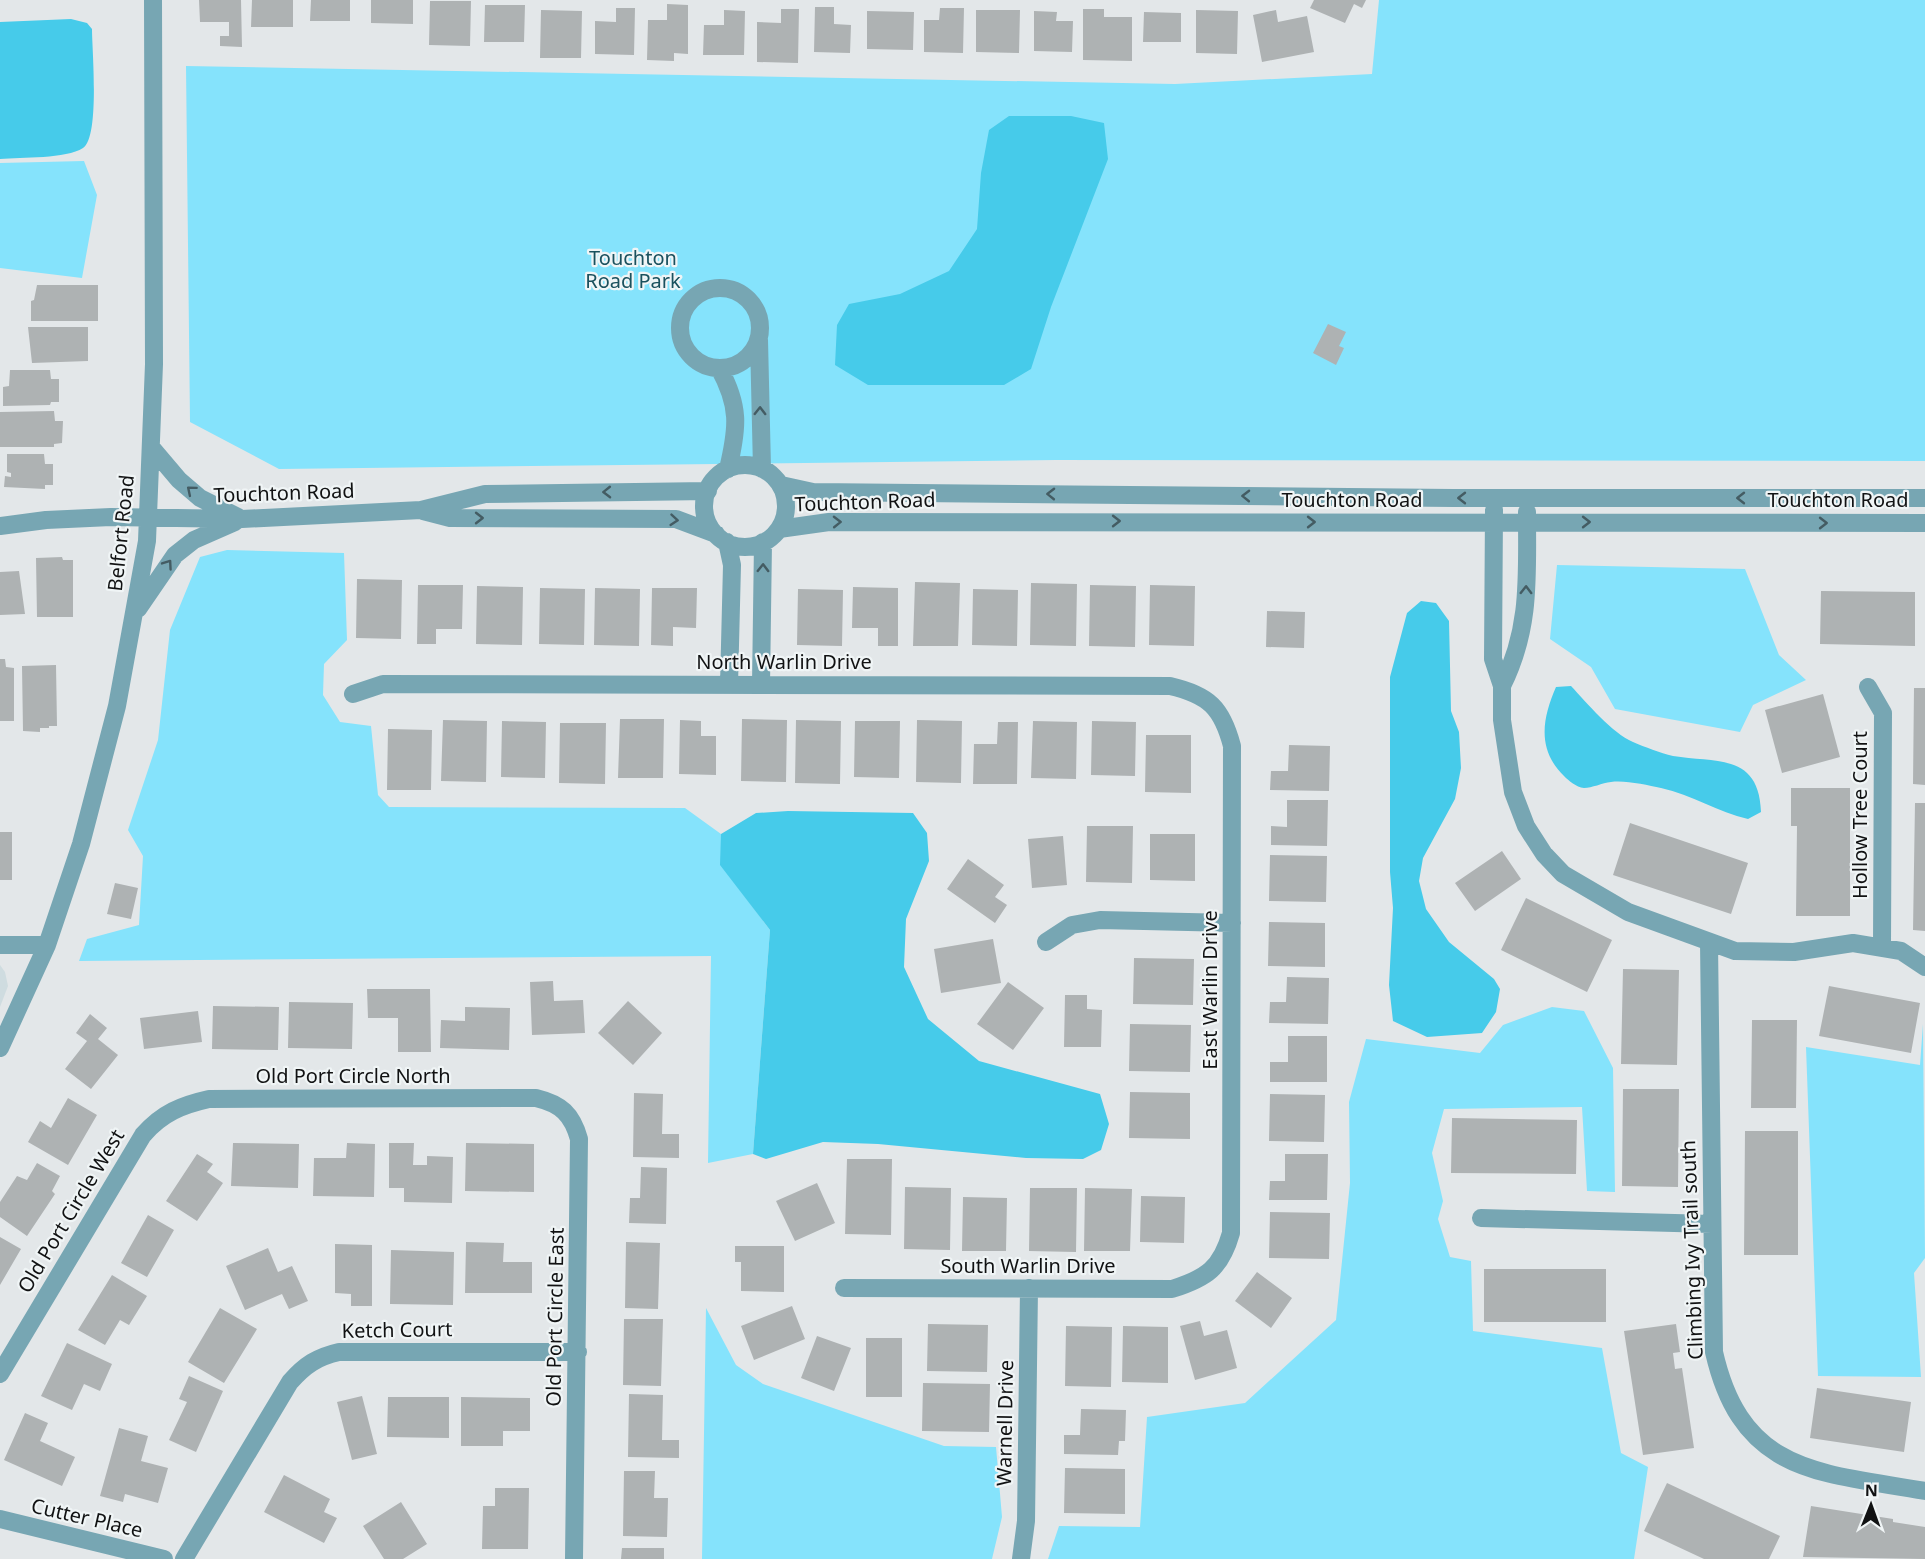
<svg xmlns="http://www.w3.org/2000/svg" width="1925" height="1559" viewBox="0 0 1925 1559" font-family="'Noto Sans',sans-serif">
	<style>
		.built { fill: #cfdce0 }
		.green { fill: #85e3fc }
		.water { fill: #46cbea }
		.building { fill: #aeb2b3 }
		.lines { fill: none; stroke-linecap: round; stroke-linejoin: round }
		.minor { stroke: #77a6b3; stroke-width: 18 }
		.oneway { stroke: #445c63 }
		.labels { text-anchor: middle; stroke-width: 4.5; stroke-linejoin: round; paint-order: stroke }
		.park-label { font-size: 20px; fill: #1a515e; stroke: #f0f5f6 }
		.street-label { font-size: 20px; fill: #111213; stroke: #f0f5f6 }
	</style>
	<rect width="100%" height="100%" fill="#e3e7e9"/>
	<path class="built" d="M0 965 5 972 8 986 0 1007Z"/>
	<path class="green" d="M1379 0H1925V461L1056 460 279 469 190 422 186 66 1175 84 1372 74Z
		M84 161 97 195 82 278 0 268V163Z
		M227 550 344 553 347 640 324 664 323 695 340 722 371 726 378 795 389 807 685 808 721 834V865L770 930 753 1154 708 1163 711 956 79 961 87 939 139 925 143 856 128 830 158 740 170 630 200 557Z
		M1557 565 1745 569 1779 655 1806 680 1753 705 1740 732 1615 709 1591 667 1550 639Z
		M1552 1007 1584 1011 1613 1068 1615 1192 1587 1191 1582 1107 1444 1109 1432 1153 1443 1201 1438 1219 1450 1257 1471 1261 1473 1331 1602 1348 1621 1453 1648 1467 1634 1559H1048L1059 1526 1140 1527 1147 1417 1245 1403 1336 1320 1350 1183 1349 1102 1366 1039 1480 1053 1503 1025Z
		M1923 1024 1925 1258 1914 1273 1921 1377 1818 1376 1806 1047 1920 1065Z
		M706 1308 736 1365 763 1384 944 1446 996 1447 1002 1517 992 1559H702Z"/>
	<path class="water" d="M71 19 87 23 92 29C92 49 100 137 83 148 66 159 22 157 0 159V22Z
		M1009 116H1071L1104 123 1108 159 1051 307 1031 369 1004 385H868L835 365 837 325 849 304 900 294 949 271 977 229 981 173 989 130Z
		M1421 601 1436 603 1449 621 1451 711 1459 732 1461 768 1455 799 1423 858 1419 881 1426 909 1449 942 1494 979 1500 989 1496 1012 1482 1033 1427 1037 1393 1021 1389 985 1393 908 1390 872V677L1407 613Z
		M1571 686C1587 703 1612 733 1633 742 1645 747 1660 753 1673 756 1716 763 1759 753 1761 812L1748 819C1718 812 1692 795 1661 788 1647 785 1625 780 1611 782 1602 783 1592 788 1584 788 1576 787 1569 781 1564 776 1537 750 1542 719 1556 687Z
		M788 811 913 813 927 833 929 861 906 919 904 967 928 1019 979 1061 1100 1094 1109 1124 1101 1150 1083 1159 1026 1158 878 1144 823 1142 766 1159 753 1154 770 930 720 865 721 834 756 813Z"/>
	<path class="building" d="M199 0H241L242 47 220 46V36H229V22H200Z
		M252 0H293V27H251Z
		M311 0H350V21H310Z
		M371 0H413V24L371 23Z
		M1314 0H1366L1362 8 1354 4 1345 23 1310 8Z
		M430 1H471L470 46 429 45Z
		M667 4 688 5V54L674 53V61L647 60 648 20H667Z
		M485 5H525L524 42H484Z
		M815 7H834V24L851 25 850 53 814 52Z
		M616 8H635L634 55 595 54V21L616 22Z
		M940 8H964L963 53 924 52V20H939Z
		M781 9H799L798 63 757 62V22L781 23Z
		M1083 9H1104V17H1132V61L1083 60Z
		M541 10 582 11 581 58H540Z
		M724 10 745 11 744 55H703L704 25H724Z
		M976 10H1020L1019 53 976 52Z
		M1196 10 1238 11 1237 54 1196 53Z
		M1276 10 1278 22 1307 16 1314 52 1262 62 1253 15Z
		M867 11 914 12 913 50 867 49Z
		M1034 11 1057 12 1056 21H1073L1072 52 1034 51Z
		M1144 12 1181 13V42H1143Z
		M37 285H98V321H31V301L34 300Z
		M1328 324 1346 332 1339 346 1344 348 1336 365 1313 353Z
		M28 327H88V361L32 363Z
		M10 370H50L51 379H59V402H51L50 405 3 406V387L9 386Z
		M54 411 55 421H63L62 443 54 444V447H0V412Z
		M7 454H44L45 464H53V485H45V489L4 487 5 476 11 477V473L7 472Z
		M62 557 63 560H73V617H37L36 558Z
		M19 571 25 614 0 615V572Z
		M357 579 402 580 401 639 356 638Z
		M915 582 960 583 958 646H913Z
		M1031 583 1077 584 1076 646 1030 645Z
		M418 585H463L462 629H436V644H417Z
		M1090 585 1136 586 1135 647 1089 646Z
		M1150 585 1195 586 1194 646 1149 645Z
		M477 586 523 587 522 645 476 644Z
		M853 587 898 588V646H878V628H852Z
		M540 588 585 589 584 645 539 644Z
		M595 588 640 589 639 646 594 645Z
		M652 588H697L696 628 673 627V646L651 645Z
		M798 589 843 590 842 646 797 645Z
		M973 589 1018 590 1017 646 972 645Z
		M1821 591 1915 592V646L1820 644Z
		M1267 611 1305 612 1304 648 1266 647Z
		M0 659H5L6 667 14 668V721H0Z
		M56 665 57 726H49V728H40V732L23 731 22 666Z
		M1914 688H1925V785L1913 784Z
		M1823 694 1840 757 1782 773 1765 710Z
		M620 719H664L663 778H618Z
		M742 719 787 720 786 782 741 781Z
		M443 720 487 721 486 782 441 781Z
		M680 720 701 721V736H716V775L679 774Z
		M796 720 841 721 840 784 795 783Z
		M917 720 962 721 961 783 916 782Z
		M502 721 546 722 545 778 501 777Z
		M855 721H900L899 778 854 777Z
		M1033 721 1077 722 1076 779 1031 778Z
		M1092 721 1136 722 1135 776 1091 775Z
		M998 722H1018L1017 784H973L974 744H997Z
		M560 723H606L605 784 559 783Z
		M388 729 432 730 431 790H387Z
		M1146 735H1191V793L1145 792Z
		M1289 745 1330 746 1329 791 1270 790 1271 771H1288Z
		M1791 788H1850V916H1796L1797 826H1791Z
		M1287 800H1328L1327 846 1271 845V826L1287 827Z
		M1915 803H1925V931L1913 930Z
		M1630 823 1748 863 1731 914 1613 875Z
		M1087 826H1133L1132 883 1086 882Z
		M0 832H12V880H0Z
		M1150 834H1195V881L1150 880Z
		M1063 836 1067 885 1032 888 1028 839Z
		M1502 851 1521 879 1475 911 1455 883Z
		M1270 855 1327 856 1326 902 1269 901Z
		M968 859 1004 885 995 897 1007 905 995 923 947 889Z
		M115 883 138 888 131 919 107 914Z
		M1526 898 1612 940 1587 992 1501 950Z
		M1269 922 1325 923V967L1268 966Z
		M993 939 1001 983 941 993 934 949Z
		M1134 958 1194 959 1193 1005 1133 1004Z
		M1623 969 1679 970 1677 1065 1621 1064Z
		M1287 977 1329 978 1328 1024 1269 1023 1270 1002H1286Z
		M553 981 554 1001 583 1000 585 1033 532 1035 530 982Z
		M1008 982 1044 1008 1013 1050 977 1024Z
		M1829 986 1920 1003 1911 1053 1819 1036Z
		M367 989H430L431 1052H398V1018H368Z
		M1065 995H1087V1009L1102 1010 1101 1047H1064Z
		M628 1001 662 1033 633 1065 598 1033Z
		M289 1002 353 1003 352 1049 288 1048Z
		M213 1006 279 1007 278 1050 212 1049Z
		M465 1007 510 1008 509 1050 440 1048 441 1020 465 1021Z
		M198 1011 202 1042 144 1049 140 1018Z
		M90 1014 107 1028 98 1039 118 1055 91 1089 65 1069 87 1041 76 1033Z
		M1752 1020H1797L1796 1108H1751Z
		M1130 1024 1191 1025 1190 1072 1129 1071Z
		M1288 1036H1327V1082H1270V1062H1288Z
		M1623 1089H1679L1678 1187 1622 1186Z
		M1130 1092 1190 1093V1139L1129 1138Z
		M634 1093 663 1094 662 1134H679V1158L633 1157Z
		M1270 1094 1325 1095 1324 1142 1269 1141Z
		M68 1098 97 1115 68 1165 28 1142 40 1121 51 1128Z
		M1452 1118 1577 1120 1576 1174 1451 1173Z
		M1745 1131H1798V1255H1744Z
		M233 1143 299 1144 298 1188 231 1186Z
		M347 1143 375 1144 374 1197 313 1196 314 1158H346Z
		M389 1143H414L413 1165H427V1156L453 1157 452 1203 404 1202V1188H389Z
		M466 1143 534 1144V1192L465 1191Z
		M197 1154 213 1164 207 1172 223 1183 197 1221 166 1201Z
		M1285 1154H1328L1327 1200H1269L1270 1181H1285Z
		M847 1159H892L891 1235 845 1234Z
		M37 1163 60 1176 52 1191 55 1194 27 1236 0 1217V1202L17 1176 27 1180Z
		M641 1167 667 1168 666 1224 629 1223 630 1198H640Z
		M817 1183 835 1223 795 1241 776 1201Z
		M905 1187 951 1188 950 1250 904 1249Z
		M1030 1188H1077L1076 1252 1029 1251Z
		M1085 1188 1132 1189 1130 1251H1084Z
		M1141 1196 1185 1197 1184 1243 1140 1242Z
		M963 1197 1007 1198 1006 1251H962Z
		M1270 1212 1330 1213 1329 1259 1269 1258Z
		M148 1215 174 1230 147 1277 121 1263Z
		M0 1237 21 1249 0 1285Z
		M466 1242 504 1243 503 1262H532V1293H465Z
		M626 1242 660 1243 658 1309 625 1308Z
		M335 1244 372 1245V1306H351V1294L335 1293Z
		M735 1246H784V1292L741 1291V1262H735Z
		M268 1248 278 1272 292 1266 308 1301 289 1309 282 1294 245 1310 226 1266Z
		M391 1250 454 1252 453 1305 390 1304Z
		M1484 1269H1606V1322H1484Z
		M1257 1272 1292 1298 1271 1328 1235 1301Z
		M112 1275 147 1296 129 1325 120 1320 105 1345 78 1330Z
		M792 1306 805 1339 754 1360 741 1326Z
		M220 1308 257 1329 224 1383 188 1362Z
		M624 1319H663L661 1386 623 1385Z
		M1200 1321 1204 1336 1227 1330 1237 1368 1195 1380 1180 1326Z
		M928 1324 988 1325 987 1372 927 1371Z
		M1676 1324 1680 1352 1673 1353 1675 1369 1682 1368 1694 1448 1643 1455 1624 1331Z
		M1066 1326 1112 1327 1111 1387 1065 1386Z
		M1123 1326 1168 1327V1383L1122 1382Z
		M817 1336 851 1348 834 1391 801 1378Z
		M866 1338H902V1397H866Z
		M67 1343 112 1364 100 1391 84 1384 72 1410 41 1396Z
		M189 1376 223 1391 196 1452 169 1440 187 1402 179 1399Z
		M923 1383 990 1384 989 1432 922 1431Z
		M1817 1388 1911 1402 1904 1452 1810 1438Z
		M629 1394 663 1395 662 1440H679V1458L628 1457Z
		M362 1396 377 1454 352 1460 337 1402Z
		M388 1397H449V1438L387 1437Z
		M461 1397 530 1398V1431H503V1446H461Z
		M1081 1409 1126 1410 1125 1441H1119L1118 1455 1064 1454V1435H1080Z
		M25 1413 48 1423 40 1441 75 1457 62 1486 4 1460Z
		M119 1428 148 1436 141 1461 168 1468 158 1503 125 1494 123 1502 100 1496Z
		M1065 1468 1125 1469V1514L1064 1513Z
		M624 1471H655L654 1498H668L667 1537 623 1536Z
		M284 1475 330 1499 324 1512 337 1518 324 1543 264 1512Z
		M1667 1483 1780 1536 1769 1559H1704L1644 1531Z
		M495 1488H529L528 1549H482L483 1506H495Z
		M401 1502 427 1544 403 1559H384L363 1526Z
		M1811 1506 1893 1519V1522L1925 1527V1559L1803 1557Z
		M622 1548H664V1559H621Z"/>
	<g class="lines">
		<path class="minor" d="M680 328a40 40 0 1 1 80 0a40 40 0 1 1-80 0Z
			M759 340 762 469
			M719 368C740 406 738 427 728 469
			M151 447 179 480 200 498 238 517
			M704 506a41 41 0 1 1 82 0a41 41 0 1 1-82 0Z
			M781 485 813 492 1453 498H1925
			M1494 510 1493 659 1502 686V720L1513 792 1526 826 1544 854 1563 874 1628 912 1735 951 1794 952 1853 943 1901 951 1925 967
			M423 511 450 518 676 519 716 534
			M0 526 46 520 111 517 242 519 421 510 485 494 708 491
			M779 529 829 522 1925 523
			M727 542 732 565 729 685
			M138 609 175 555 194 540 235 522
			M761 685 763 542
			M1502 686C1531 628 1527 576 1527 512
			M1868 687 1883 713 1882 946
			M353 694 383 684 1170 686C1209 695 1222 708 1232 746L1231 1233C1221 1268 1207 1278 1172 1289L844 1288
			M1046 942 1072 925 1100 920 1232 923
			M1709 942 1714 1352C1742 1475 1820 1472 1925 1491
			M0 945H47
			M0 1048 47 945 81 844 117 706 147 541 154 364 153 0
			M1481 1218 1712 1224
			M0 1374 143 1135C162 1113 182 1105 209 1099L536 1098C561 1104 572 1114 579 1139L574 1559
			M0 1519 164 1559
			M184 1559 290 1382C305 1365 317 1357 339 1352H578
			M1021 1559 1026 1521 1029 1288"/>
	</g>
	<defs><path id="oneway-chevron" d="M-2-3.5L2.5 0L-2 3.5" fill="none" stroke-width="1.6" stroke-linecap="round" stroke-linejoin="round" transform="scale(1.5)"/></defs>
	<g class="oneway">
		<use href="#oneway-chevron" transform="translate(760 411) rotate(-89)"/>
		<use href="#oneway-chevron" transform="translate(191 490) rotate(-140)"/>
		<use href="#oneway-chevron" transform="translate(607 492) rotate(179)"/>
		<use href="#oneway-chevron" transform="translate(1051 494) rotate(-179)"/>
		<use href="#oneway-chevron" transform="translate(1246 496) rotate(-179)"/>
		<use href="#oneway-chevron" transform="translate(1462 498) rotate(-180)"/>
		<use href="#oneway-chevron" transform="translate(1741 498) rotate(180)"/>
		<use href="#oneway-chevron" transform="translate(479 518)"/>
		<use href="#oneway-chevron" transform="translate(674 520) rotate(5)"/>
		<use href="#oneway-chevron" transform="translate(1116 521)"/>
		<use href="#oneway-chevron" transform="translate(837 522) rotate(-1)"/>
		<use href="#oneway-chevron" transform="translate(1311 522)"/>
		<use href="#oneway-chevron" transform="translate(1586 522)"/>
		<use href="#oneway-chevron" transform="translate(1823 523)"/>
		<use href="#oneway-chevron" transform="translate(168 564) rotate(-55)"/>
		<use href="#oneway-chevron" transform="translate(763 568) rotate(-89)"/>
		<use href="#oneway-chevron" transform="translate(1526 590) rotate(-89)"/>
	</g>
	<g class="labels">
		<g class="park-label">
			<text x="633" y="265">Touchton<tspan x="633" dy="23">Road Park</tspan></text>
		</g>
		<g class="street-label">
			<text transform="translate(284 493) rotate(-2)" y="7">Touchton Road</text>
			<text x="1352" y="507">Touchton Road</text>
			<text x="1838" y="507">Touchton Road</text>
			<text transform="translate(865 502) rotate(-2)" y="7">Touchton Road</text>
			<text transform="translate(121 533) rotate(-84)" y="7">Belfort Road</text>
			<text x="784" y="669">North Warlin Drive</text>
			<text transform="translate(1860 815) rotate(-90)" y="7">Hollow Tree Court</text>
			<text transform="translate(1210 990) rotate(-90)" y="7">East Warlin Drive</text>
			<text x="353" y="1083">Old Port Circle North</text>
			<text transform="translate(71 1211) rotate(-59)" y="7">Old Port Circle West</text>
			<text transform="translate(1692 1250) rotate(-92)" y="7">Climbing Ivy Trail south</text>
			<text x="1028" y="1273">South Warlin Drive</text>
			<text transform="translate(555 1317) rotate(-89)" y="7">Old Port Circle East</text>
			<text transform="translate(397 1330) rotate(-1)" y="7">Ketch Court</text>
			<text transform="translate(1005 1423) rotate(-89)" y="7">Warnell Drive</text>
			<text transform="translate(87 1518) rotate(13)" y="7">Cutter Place</text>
		</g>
	</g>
	<g transform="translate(1871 1505) rotate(1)" stroke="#f0f5f6" stroke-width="4.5" paint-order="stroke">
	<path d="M0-4.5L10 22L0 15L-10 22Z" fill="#111213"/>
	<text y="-9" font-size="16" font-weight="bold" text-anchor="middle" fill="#111213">N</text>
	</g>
</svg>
